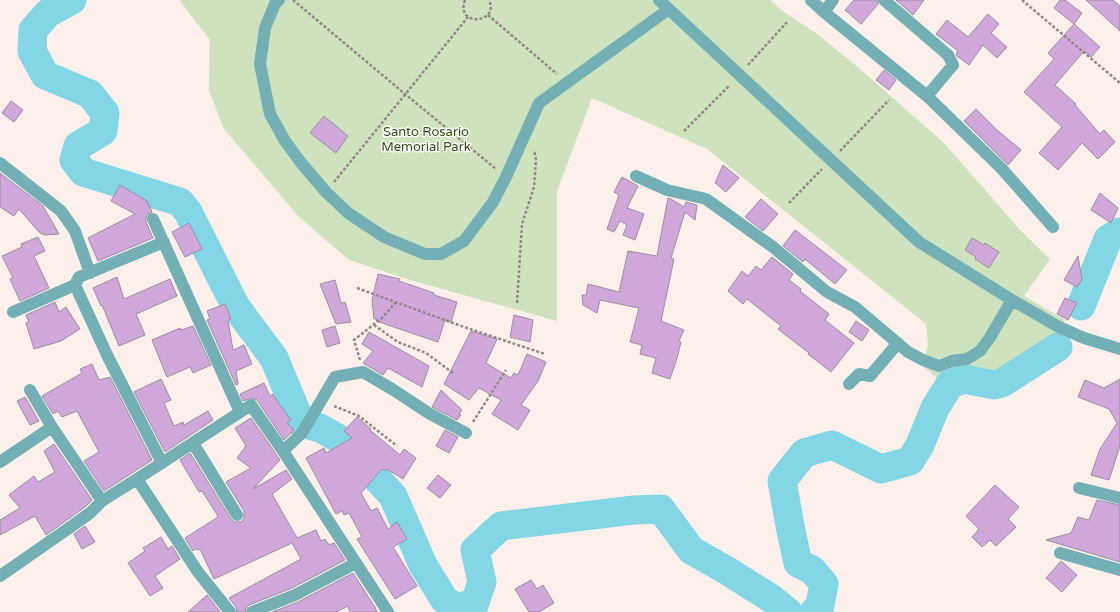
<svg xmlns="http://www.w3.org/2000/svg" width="1120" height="612" viewBox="0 0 1120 612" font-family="'Varela Round',sans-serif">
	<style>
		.green { fill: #cfe2be }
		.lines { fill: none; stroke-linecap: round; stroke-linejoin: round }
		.river { stroke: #83d6e6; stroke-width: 29 }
		.building { fill: #d0a8dc; stroke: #998e9d }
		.path { stroke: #928885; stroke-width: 2.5; stroke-dasharray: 3 2; stroke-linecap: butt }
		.minor { stroke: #72b0b6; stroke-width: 12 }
		.labels { text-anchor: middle; stroke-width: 3; stroke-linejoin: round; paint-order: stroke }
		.park-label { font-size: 13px; fill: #344d11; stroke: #fff }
	</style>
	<rect width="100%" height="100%" fill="#fdf0eb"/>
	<path class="green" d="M179 0H770L781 10 816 33 859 68 944 143 1022 232 1050 259 1024 296 1065 320 1054 336 992 376 956 369 937 378 921 365 928 346 926 324 707 149 592 98 557 191V321L410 280 349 260 299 217 224 129 209 91 210 40Z"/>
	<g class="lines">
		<path class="river" d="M72 0 48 13 33 30 32 51 45 75 90 94 105 113 103 131 78 146 74 160 83 172 180 202 188 212 236 307 274 358 301 423 320 428 343 441 393 496 423 565 444 599 454 607 474 605 482 582 475 550 501 526 634 510 661 509 691 550 726 570 772 599 788 612
			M1081 306 1108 239 1120 232
			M814 612 819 610 824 584 812 570 798 563 791 531 782 481 804 453 832 445 881 469 910 461 920 445 935 408 950 384 964 379 994 385 1002 383 1058 347"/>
	</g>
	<path class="building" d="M854 0H877L878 4 861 24 845 10Z
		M896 0H924L913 15Z
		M1060 0H1065L1082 13 1074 24 1054 8Z
		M1086 0H1113L1120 6V31Z
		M988 14 999 24 991 33 1007 47 997 58 983 45 969 65 957 56 956 54 958 51 936 34 947 20 968 37Z
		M1074 24 1100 47 1091 57 1084 51 1055 85 1076 104 1075 105 1100 134 1104 130 1115 142 1098 159 1082 143 1058 170 1039 153 1062 127 1024 92 1054 59 1048 53Z
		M884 70 896 80 889 90 876 80Z
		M11 101 23 110 14 122 2 113Z
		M976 109 997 130 1021 150 1008 165 964 121Z
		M324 116 348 136 336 153 310 133Z
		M723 165 739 178 726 192 715 183Z
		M0 173 43 206 59 234 44 235 39 232 19 209 14 216 0 207Z
		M622 177 638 186 627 208 644 214 635 240 623 235 627 225 620 221 614 232 607 229 619 195 614 192Z
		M120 185 147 201 152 212 147 215 146 219V222L153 238 98 261 88 238 135 214 111 201Z
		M1100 193 1118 208 1111 223 1091 210Z
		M668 198 671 199 684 207 686 202 697 205 695 220 685 212 671 258 674 259 661 321 684 330 679 341 681 342 677 358 670 379 652 373 656 358 640 354 642 345 630 342 639 308 600 300 597 313 583 305 582 295H586L588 284 619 292 628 251 657 256Z
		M761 199 778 214 763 231 745 217Z
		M189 223 202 249 185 257 172 232Z
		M795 230 847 270 835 284 805 259 803 262 783 246Z
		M38 237 45 251 34 256 49 288 20 301 10 279 13 278 2 256 22 247 21 244Z
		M972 238 984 245 985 243 999 252 989 268 975 259 976 257 965 250Z
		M1078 256 1082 279 1077 287 1064 280Z
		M772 257 793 274 789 280 801 289 800 291 829 314 825 320 854 343 831 372 808 354 809 353 778 329 781 326 747 299 743 304 728 291 742 271 748 276 756 266 761 270Z
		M378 274 400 279 399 281 434 293V295L457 302 451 322 445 320 438 342 376 321 377 319H374L372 300Z
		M117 277 124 299 170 279 177 296 136 314 145 335 119 346 102 305 101 306 93 288Z
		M335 280 341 303 345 302 351 322 336 324 320 284Z
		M1065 298 1077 303 1068 320 1057 314Z
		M55 302 59 312 66 307 80 329 61 341 34 349 26 323 29 322 26 315Z
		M225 304 231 319 228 320 233 350 244 345 252 364 236 371 238 384 236 385 207 320 210 319 207 311Z
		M514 315 533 320 530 342 510 337Z
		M856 321 869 330 862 341 849 332Z
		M193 326 211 365 193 373 190 367 167 377 152 340 180 328 181 330Z
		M335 326 340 343 327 347 322 330Z
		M471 331 497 339 486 363 511 378 514 373 518 375 527 354 546 362 538 381 521 405 530 410 518 430 492 414 501 400 479 388 469 400 444 384Z
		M369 332 429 366 422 387 388 368 383 375 363 363 373 351 362 344Z
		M92 364 99 380 110 377 152 460 104 491 84 461 99 452 77 411 62 417 58 411 53 414 42 396 82 373 80 369Z
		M161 379 171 400 164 403 174 426 183 422 184 425 208 411 213 420 165 452 134 392Z
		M1120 379V446L1109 480 1091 475 1100 449 1117 423 1109 409 1078 397 1085 380 1104 388Z
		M264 383 270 396 273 394 279 404 291 420 287 423 294 430 284 440 257 400 251 398 243 401 240 394Z
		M441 390 462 410 459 414 461 415 457 420 432 407Z
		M25 397 39 421 30 425 17 401Z
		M357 417 371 429 370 430 400 455 404 449 416 458 403 479 387 469 385 471 382 469 361 493 371 511 377 508 388 529 397 522 407 539 393 547 417 586 395 599 357 539 362 537 349 513 344 515 342 511 336 514 306 458 324 448 326 453 352 438 344 431Z
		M251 418 280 460 253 489 286 470 292 479 272 494 297 538 316 530 321 541 325 539 329 545 334 543 345 560 292 588 249 605 246 608 245 612H237L236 607 229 598 301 559 292 543 214 579 200 549 197 550 196 548 193 551 185 538 215 519 218 516 202 491 199 492 180 460 190 453 231 519 234 522H241L244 518V511L226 482 251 468 237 458 246 446 235 428Z
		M445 430 458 437 449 453 436 446Z
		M54 444 92 500 85 507 46 535 35 516 0 535V520L20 508 9 495 34 476 38 482 55 472 44 451Z
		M438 475 451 485 440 498 427 488Z
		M995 485 1019 507 1008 519 1016 527 996 546 990 540 982 547 972 537 979 529 966 516Z
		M1097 500 1120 505V562L1046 540 1071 533 1078 517 1089 520Z
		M85 526 95 542 82 549 74 534Z
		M161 537 168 549 172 546 180 559 155 576 163 588 150 596 128 563 145 551 143 548Z
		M1061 561 1077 575 1062 592 1046 578Z
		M353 573 375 607 377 612H350L348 606 336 612H272L298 602Z
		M531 580 537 589 543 585 554 603 539 612H529L515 589Z
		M207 595 220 612H188Z"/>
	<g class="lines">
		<path class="path" d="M293 0 405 94 496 169
			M465 0C455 27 500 24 489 0
			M1022 0 1120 83
			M488 15 557 74
			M748 65 788 21
			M684 131 730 85
			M840 151 889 100
			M334 182 468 17
			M789 203 822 169
			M357 288 464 327 545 354
			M517 303 522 224 534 187 536 160 534 150
			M374 325 398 342 426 353 453 373
			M360 360 354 340 382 318 396 302
			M334 406 359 416 397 446
			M473 422 506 370"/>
		<path class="minor" d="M279 0 275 4 265 28 260 64 270 114 285 141 302 164 326 192 348 213 384 237 425 254H441L464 241 493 202 506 177 539 103 669 9
			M659 0 919 242 1012 300 1057 326 1084 338 1120 349
			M811 0 824 12 927 96 1002 169 1053 227
			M884 0 948 55 953 65 927 96
			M824 12 833 0
			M0 163 61 211 75 231 90 273
			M636 176 667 190 706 199 773 247 827 292 855 307 908 352 923 360 939 366 952 361 967 359 980 351 989 339 1012 300
			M153 219 240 412
			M75 285 107 355 162 463
			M13 312 75 285 79 277 164 242
			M849 384 859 374 870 376 898 343
			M30 390 52 427 102 501
			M193 443 237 515
			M283 451 302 433 335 377 363 372 392 389 430 414 466 433
			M0 462 52 427
			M137 479 198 572 230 612
			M1079 488 1120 498
			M1060 553 1120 570
			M0 576 69 528 90 513 102 501 137 479 251 405 283 451 356 563 388 612
			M252 612 295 595 356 563"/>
	</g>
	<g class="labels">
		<g class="park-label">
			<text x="426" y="136">Santo Rosario<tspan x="426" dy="15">Memorial Park</tspan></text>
		</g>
	</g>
</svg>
